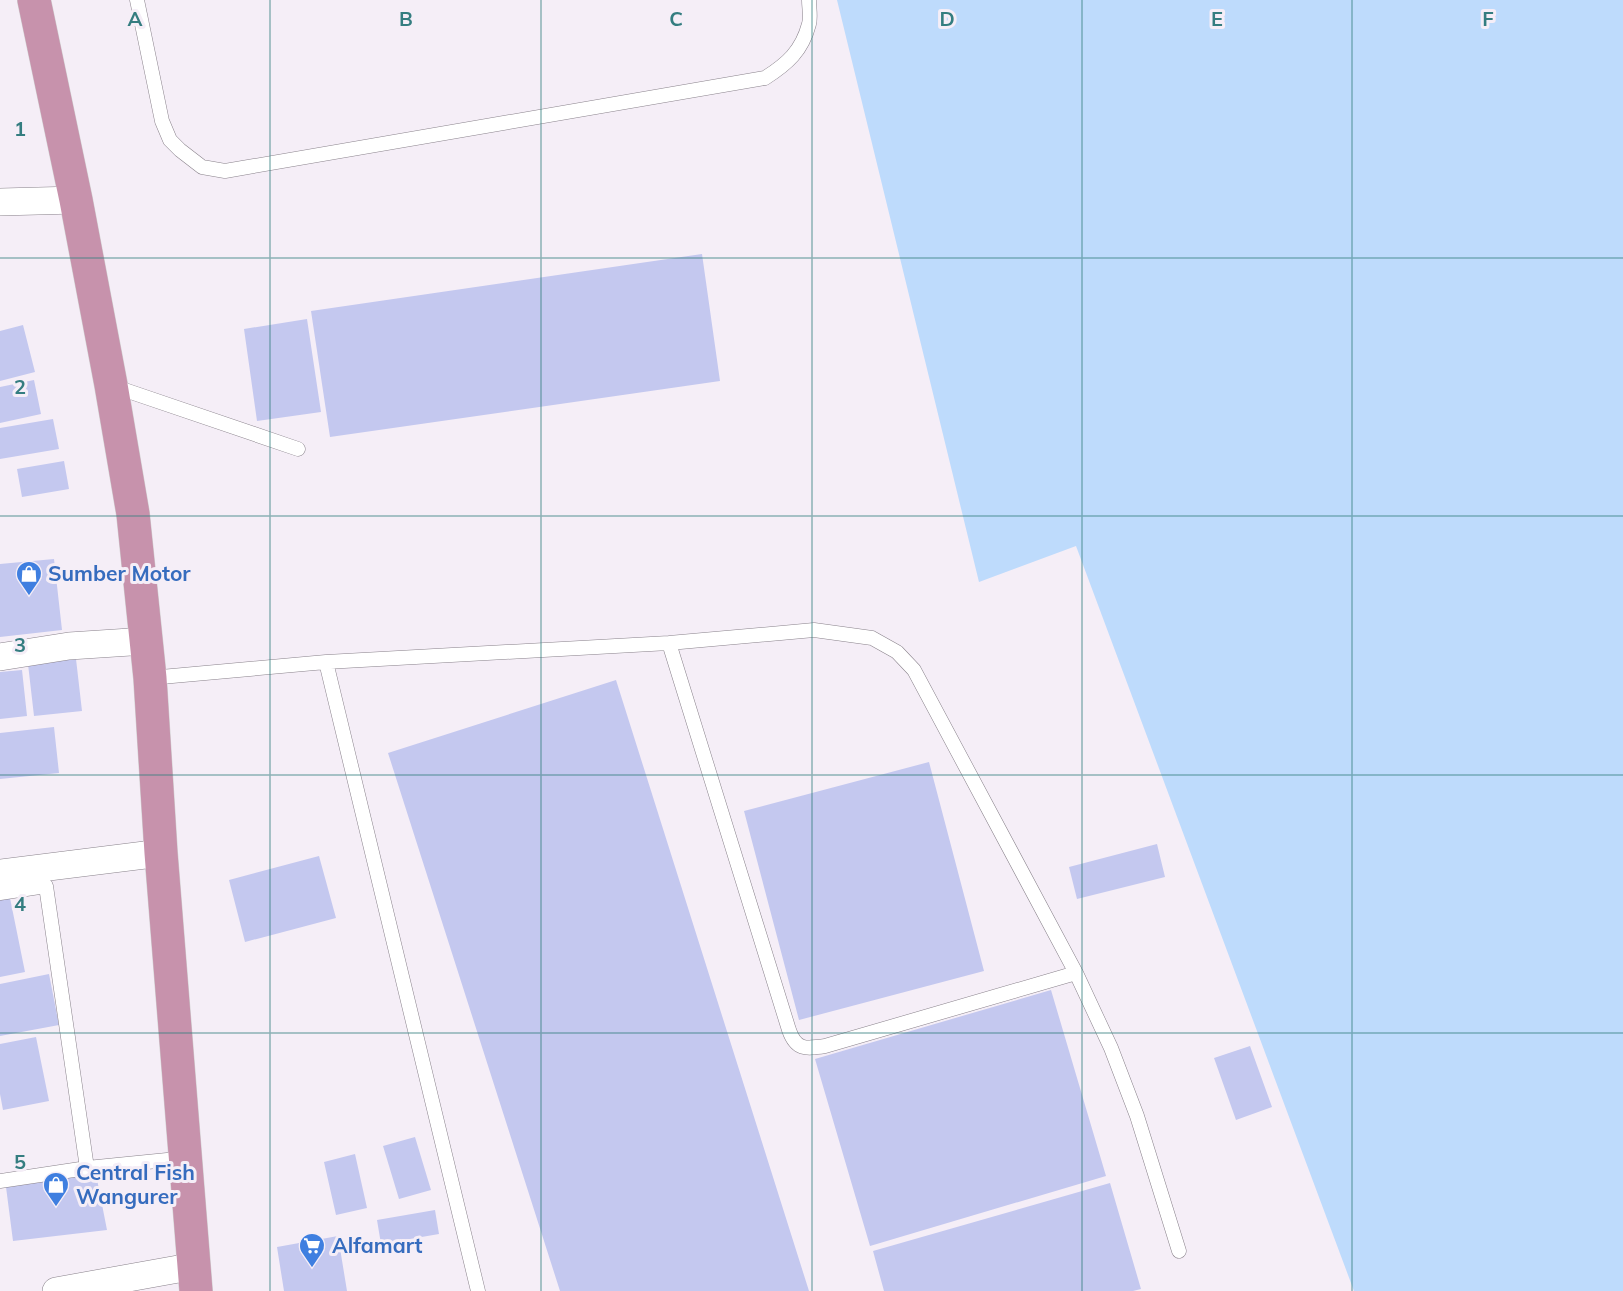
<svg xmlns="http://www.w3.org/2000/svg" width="1623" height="1291" viewBox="0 0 1623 1291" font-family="Mulish,sans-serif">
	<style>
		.water { fill: #bedbfc }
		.building { fill: #c4c8ef }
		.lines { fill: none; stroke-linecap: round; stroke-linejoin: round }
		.service-casing { stroke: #89828b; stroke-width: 15 }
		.minor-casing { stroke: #89828b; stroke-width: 28 }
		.trunk-casing { stroke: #cfcecf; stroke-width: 34 }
		.service { stroke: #fff; stroke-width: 14 }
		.minor { stroke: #fff; stroke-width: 27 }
		.trunk { stroke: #c792ac; stroke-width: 33 }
		.grid { fill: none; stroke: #347d80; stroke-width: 1.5; stroke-opacity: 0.55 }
		.labels { text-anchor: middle; stroke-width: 6; stroke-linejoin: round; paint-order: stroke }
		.shop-label { font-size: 21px; font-weight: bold; fill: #366cbe; stroke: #f5eef7; text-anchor: start }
		.grid-label { font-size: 20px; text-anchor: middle; font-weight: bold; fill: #347d80; stroke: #f5eef7; stroke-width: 6; stroke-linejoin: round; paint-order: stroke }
	</style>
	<rect width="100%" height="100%" fill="#f5eef7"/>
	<path class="water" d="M837 0H1623V1291H1354L1076 546 979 582Z"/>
	<path class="building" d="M702 254 720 381 330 437 311 311Z
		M307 319 321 412 257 421 244 329Z
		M23 325 35 372 0 381V331Z
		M34 380 41 414 0 423V387Z
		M53 419 59 449 0 459V428Z
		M64 461 69 489 22 497 17 469Z
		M54 559 62 630 0 637V564Z
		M76 659 82 711 34 716 28 664Z
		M22 670 27 716 0 719V672Z
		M616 680 809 1291H560L388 753Z
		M54 727 59 773 0 779V733Z
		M929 762 984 971 799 1020 744 811Z
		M1157 844 1165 877 1077 899 1069 867Z
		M319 856 336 918 245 942 229 880Z
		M10 898 25 972 0 977V900Z
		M49 974 59 1025 0 1036V984Z
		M1051 990 1106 1176 870 1246 815 1059Z
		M36 1037 49 1101 3 1110 0 1094V1044Z
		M1250 1046 1272 1107 1236 1120 1214 1058Z
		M415 1137 431 1190 399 1199 383 1146Z
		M355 1154 367 1208 336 1215 324 1162Z
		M96 1174 107 1230 13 1241 6 1187Z
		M1110 1183 1141 1289 1133 1291H884L873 1251Z
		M435 1210 439 1234 381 1244 377 1220Z
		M338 1236 347 1291H284L277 1247Z"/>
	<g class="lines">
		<defs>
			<path id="service" d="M137 0 162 121 170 140 180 150 202 167 225 171 765 78C787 64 802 51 809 24 811 17 809 8 809 0
				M113 386 298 449
				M669 643 789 1030C796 1050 805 1049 825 1046L1076 973
				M326 662 478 1291
				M150 678 326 662 669 643 814 630 872 638 897 652 914 670 1076 973 1111 1048 1137 1116 1179 1251
				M0 893 46 886 87 1168
				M0 1181 87 1168 187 1158"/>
			<path id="minor" d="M0 202 76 200
				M0 657 69 646 146 641
				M0 873 161 853
				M56 1291 195 1266"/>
			<path id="trunk" d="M34 0 76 200 111 385 133 514 150 678 161 853 196 1291"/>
		</defs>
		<use href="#service" class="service-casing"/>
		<use href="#minor" class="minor-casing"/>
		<use href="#trunk" class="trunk-casing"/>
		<use href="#service" class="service"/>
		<use href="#minor" class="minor"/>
		<use href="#trunk" class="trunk"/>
	</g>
	<path class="grid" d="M270 0V1291M541 0V1291M812 0V1291M1082 0V1291M1352 0V1291M0 258H1623M0 516H1623M0 775H1623M0 1033H1623"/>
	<defs>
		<symbol id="shop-pin" viewBox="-11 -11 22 30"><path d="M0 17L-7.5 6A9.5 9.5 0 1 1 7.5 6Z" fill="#3f7fe0" stroke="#f5eef7"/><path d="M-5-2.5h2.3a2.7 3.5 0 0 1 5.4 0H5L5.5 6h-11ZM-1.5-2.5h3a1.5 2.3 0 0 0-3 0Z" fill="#fff"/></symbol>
		<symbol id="supermarket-pin" viewBox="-11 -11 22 30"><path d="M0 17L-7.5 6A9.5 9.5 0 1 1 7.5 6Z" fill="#3f7fe0" stroke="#f5eef7"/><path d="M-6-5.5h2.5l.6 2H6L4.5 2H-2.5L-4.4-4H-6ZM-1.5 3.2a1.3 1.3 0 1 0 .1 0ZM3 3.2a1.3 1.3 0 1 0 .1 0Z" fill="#fff"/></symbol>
	</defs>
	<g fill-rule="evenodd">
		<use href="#shop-pin" x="14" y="559" width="30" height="40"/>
		<use href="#shop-pin" x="41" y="1170" width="30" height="40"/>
		<use href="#supermarket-pin" x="297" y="1231" width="30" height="40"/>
	</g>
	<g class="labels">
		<g class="shop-label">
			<text x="48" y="581">Sumber Motor</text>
			<text x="76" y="1180">Central Fish<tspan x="76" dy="24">Wangurer</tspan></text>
			<text x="332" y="1253">Alfamart</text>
		</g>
	</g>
	<g class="grid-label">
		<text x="135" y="26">A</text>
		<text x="406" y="26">B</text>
		<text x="676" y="26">C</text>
		<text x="947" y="26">D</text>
		<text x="1217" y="26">E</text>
		<text x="1488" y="26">F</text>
		<text x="20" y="136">1</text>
		<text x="20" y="394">2</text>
		<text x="20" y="652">3</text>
		<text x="20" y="911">4</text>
		<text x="20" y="1169">5</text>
	</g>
</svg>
